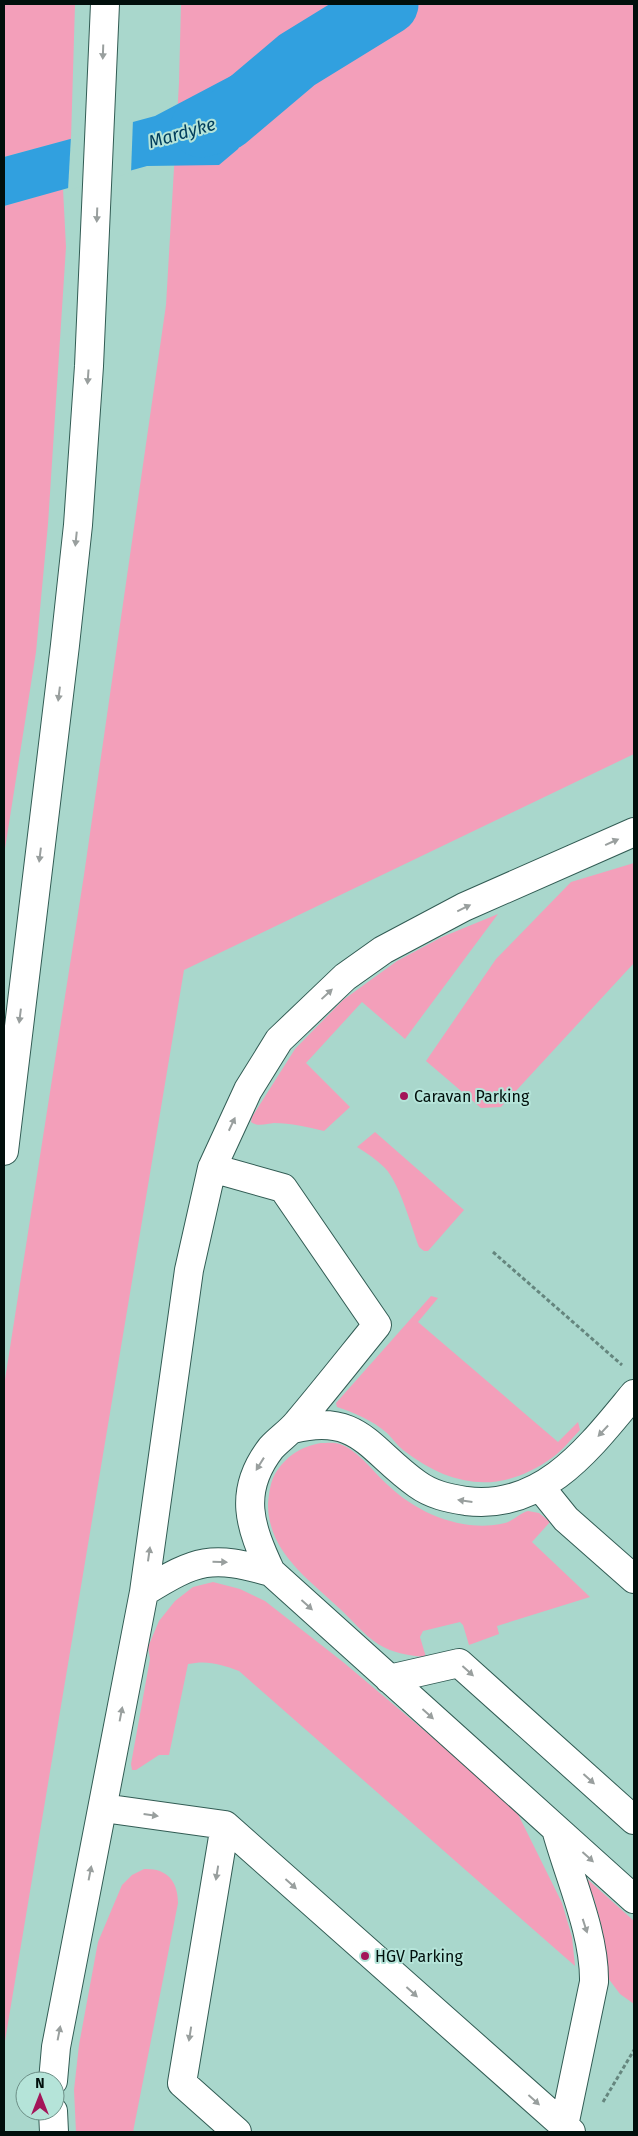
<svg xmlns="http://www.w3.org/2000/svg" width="638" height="2136" viewBox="0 0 638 2136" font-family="'Fira Sans',sans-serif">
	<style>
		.green { fill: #f39fba }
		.water { fill: #31a0df }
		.pier { fill: #a9d7cc }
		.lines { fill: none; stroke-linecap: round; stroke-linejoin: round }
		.river { stroke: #31a0df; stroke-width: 61 }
		.minor-casing { stroke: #325c54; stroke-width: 30 }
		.highway-casing { stroke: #325c54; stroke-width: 30 }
		.path { stroke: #65867e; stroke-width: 3; stroke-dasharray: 4 2.5; stroke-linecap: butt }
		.minor { stroke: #fff; stroke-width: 28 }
		.highway { stroke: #fff; stroke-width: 28 }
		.oneway { fill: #999f9e }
		.poi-dot { fill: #a31559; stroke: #b5e4d9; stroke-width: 2 }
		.labels { text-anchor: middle; stroke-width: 4; stroke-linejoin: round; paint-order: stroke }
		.poi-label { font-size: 16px; fill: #010f0c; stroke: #b5e4d9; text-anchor: start }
		.water-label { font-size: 18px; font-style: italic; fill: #003d5c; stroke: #b5e4d9 }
	</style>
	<rect width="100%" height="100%" fill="#a9d7cc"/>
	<path class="green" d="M4 4H75L71 139 4 157Z
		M181 4H634V754L184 970 4 2047V1386L84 875 166 305 179 83Z
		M63 189 66 247 48 524 36 652 4 855V206Z
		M634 863V963L501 1107 481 1108 426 1061 496 959 571 882Z
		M498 914 405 1039 362 1002 306 1063 350 1107 324 1131C307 1127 291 1123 274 1123 266 1124 258 1127 251 1122L252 1117 295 1049 343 1000 397 961 442 937Z
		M375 1132 464 1210 428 1251H424L419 1247C411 1226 400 1184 385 1168 377 1160 367 1153 357 1147Z
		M431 1296 438 1298 418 1322 558 1442 578 1422 580 1430C571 1439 563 1450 553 1457 501 1495 452 1488 403 1450 397 1445 392 1438 387 1433 372 1420 355 1413 337 1407L336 1403Z
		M321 1443C326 1443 334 1442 340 1444 359 1451 374 1473 389 1486 418 1514 465 1533 505 1523 513 1521 520 1513 528 1511L539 1513 550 1522 532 1542 590 1597 497 1626 499 1634 469 1645 463 1625 460 1622 423 1631 420 1637 426 1657C410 1656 392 1653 378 1644 364 1635 351 1619 339 1608 307 1578 268 1551 268 1504 269 1494 270 1483 275 1474 286 1456 300 1447 321 1443Z
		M213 1582 240 1589 265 1601 343 1662 514 1806 562 1903 572 1937 575 1966 239 1671C221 1664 207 1660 188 1664L169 1755H159L136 1770H132L131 1764 150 1659 148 1647 159 1621 175 1601 193 1587Z
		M144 1869C167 1868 178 1881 178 1903L133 2132H76L74 2090 79 2045 98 1942 122 1885 132 1875Z
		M584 1876 634 1921V2004L620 1994 608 1978 603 1932 594 1898Z"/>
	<path class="water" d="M265 58 274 104 247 133 238 149 219 165 147 166 4 206V157L155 116Z"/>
	<path class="pier" d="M133 119 131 173 68 190 71 136Z"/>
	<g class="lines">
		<path class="river" d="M201 127 226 120 297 60 388 4"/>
		<defs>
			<path id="minor" d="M212 1168 283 1188 377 1325C351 1357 325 1390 298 1422 290 1432 279 1439 271 1448 237 1492 250 1527 271 1572L634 1899
				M293 1429C359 1412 370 1451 417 1484 432 1495 448 1498 466 1501 543 1511 590 1447 634 1394
				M541 1488 566 1519 634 1579
				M144 1592C197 1559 211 1555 271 1572
				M389 1679 459 1663 634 1820
				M103 1808 225 1825 571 2132
				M225 1825 182 2083 237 2132
				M556 1829C569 1877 595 1933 594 1982L564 2126
				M53 2081 56 2047 144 1592 189 1270 212 1168 248 1090 279 1040 345 977 383 950 464 907 634 832
				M53 2111 54 2132"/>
			<path id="highway" d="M4 1151 65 645 78 525 89 366 105 4"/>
		</defs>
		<use href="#minor" class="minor-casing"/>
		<use href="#highway" class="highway-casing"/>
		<path class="path" d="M493 1252 622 1365
			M603 2102 634 2050"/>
		<use href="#minor" class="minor"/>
		<use href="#highway" class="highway"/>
	</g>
	<defs><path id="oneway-solid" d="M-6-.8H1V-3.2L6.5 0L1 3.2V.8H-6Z" transform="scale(1.25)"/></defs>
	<g class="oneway">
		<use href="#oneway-solid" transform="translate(103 52) rotate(92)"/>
		<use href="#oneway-solid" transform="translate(97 215) rotate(92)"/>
		<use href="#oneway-solid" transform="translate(88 377) rotate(94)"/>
		<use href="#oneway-solid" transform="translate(76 539) rotate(96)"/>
		<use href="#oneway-solid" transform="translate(59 694) rotate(97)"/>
		<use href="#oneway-solid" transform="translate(612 842) rotate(-24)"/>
		<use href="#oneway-solid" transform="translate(40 855) rotate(97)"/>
		<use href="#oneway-solid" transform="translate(464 908) rotate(-26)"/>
		<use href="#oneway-solid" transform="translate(327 994) rotate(-43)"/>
		<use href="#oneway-solid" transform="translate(20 1016) rotate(97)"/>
		<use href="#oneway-solid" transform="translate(232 1124) rotate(-65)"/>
		<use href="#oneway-solid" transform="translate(603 1431) rotate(133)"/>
		<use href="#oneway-solid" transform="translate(260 1464) rotate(122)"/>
		<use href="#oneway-solid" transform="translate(465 1501) rotate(-172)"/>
		<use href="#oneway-solid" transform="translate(149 1554) rotate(-82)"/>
		<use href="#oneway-solid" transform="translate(220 1562) rotate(2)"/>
		<use href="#oneway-solid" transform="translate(307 1605) rotate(42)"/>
		<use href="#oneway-solid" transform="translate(468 1671) rotate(42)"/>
		<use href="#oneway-solid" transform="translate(121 1714) rotate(-79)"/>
		<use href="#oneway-solid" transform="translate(428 1714) rotate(42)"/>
		<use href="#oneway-solid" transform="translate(589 1779) rotate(42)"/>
		<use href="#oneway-solid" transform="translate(151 1815) rotate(8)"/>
		<use href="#oneway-solid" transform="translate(588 1857) rotate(42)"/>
		<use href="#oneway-solid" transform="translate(90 1873) rotate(-79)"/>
		<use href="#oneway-solid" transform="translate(217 1873) rotate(99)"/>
		<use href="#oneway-solid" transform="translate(291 1884) rotate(42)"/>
		<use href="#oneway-solid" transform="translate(585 1926) rotate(72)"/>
		<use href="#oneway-solid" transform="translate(412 1992) rotate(42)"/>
		<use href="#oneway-solid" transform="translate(59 2033) rotate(-79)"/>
		<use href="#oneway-solid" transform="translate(190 2034) rotate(99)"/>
		<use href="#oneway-solid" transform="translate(534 2100) rotate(42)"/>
	</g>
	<g class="poi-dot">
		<circle cx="404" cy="1096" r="5"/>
		<circle cx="365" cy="1956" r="5"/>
	</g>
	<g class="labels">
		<g class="poi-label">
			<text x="414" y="1102">Caravan Parking</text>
			<text x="375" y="1962">HGV Parking</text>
		</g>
		<g class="water-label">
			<text transform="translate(182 133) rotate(-16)" y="6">Mardyke</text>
		</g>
	</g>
	<rect width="638" height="2136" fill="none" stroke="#010f0c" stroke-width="10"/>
	<g transform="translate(40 2096)"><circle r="24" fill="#b5e4d9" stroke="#6d8f87"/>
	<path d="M0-4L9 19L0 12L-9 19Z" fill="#a31559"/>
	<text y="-8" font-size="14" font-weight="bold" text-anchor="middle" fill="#010f0c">N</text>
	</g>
</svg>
